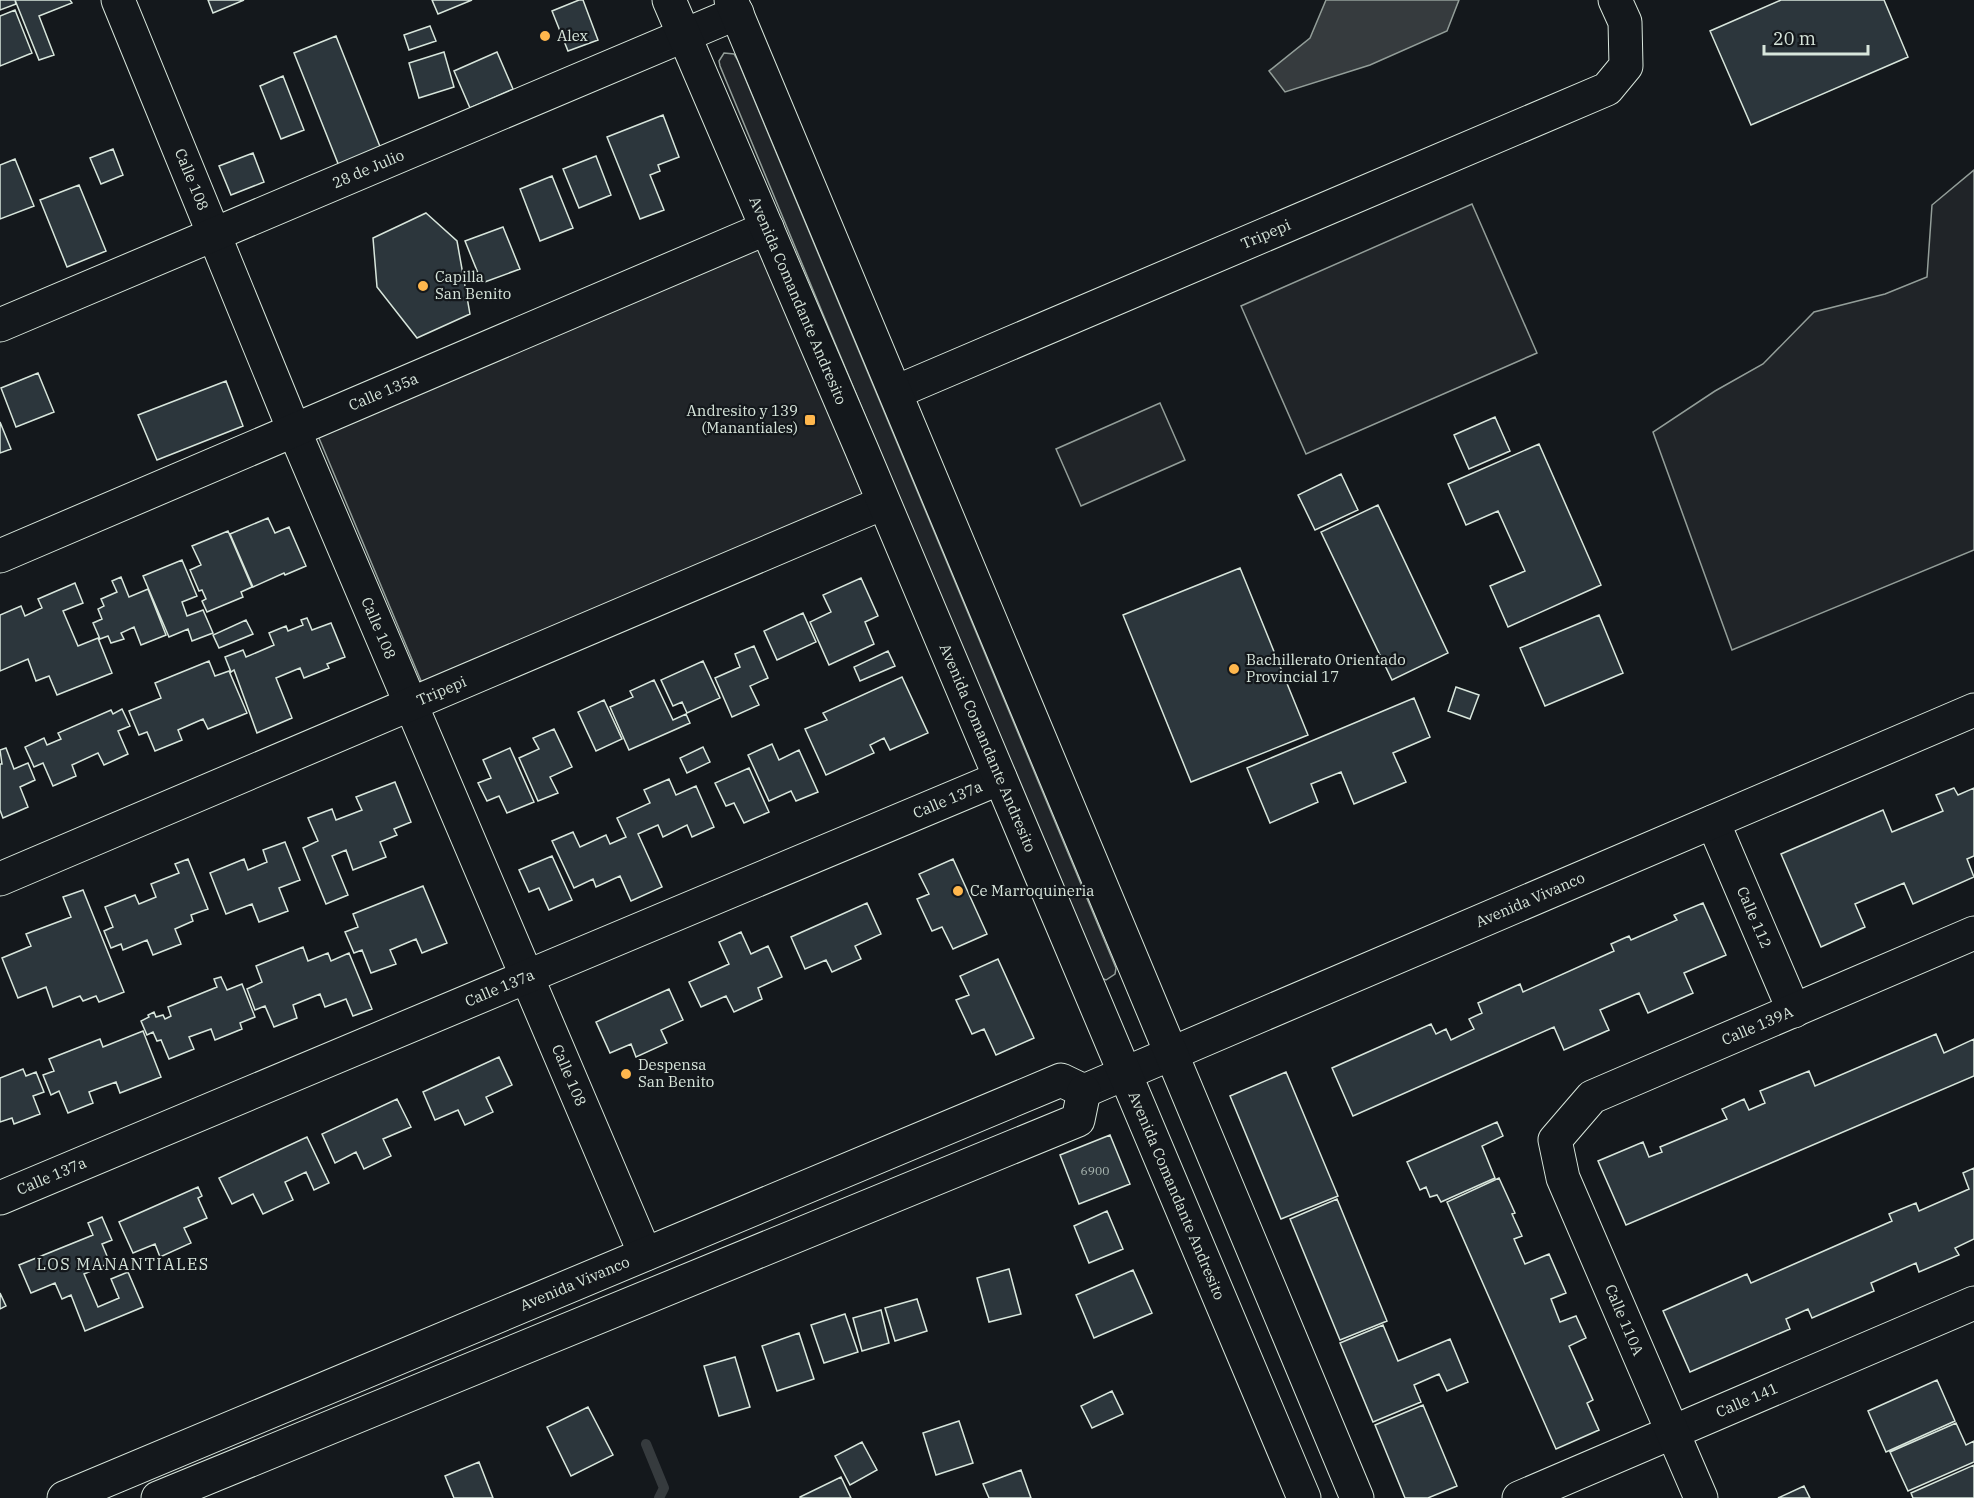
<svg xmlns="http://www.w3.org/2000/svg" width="1974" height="1498" viewBox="0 0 1974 1498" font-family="'IBM Plex Serif',serif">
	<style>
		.green { fill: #202428; stroke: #939e99; stroke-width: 1.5 }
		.water { fill: #363b3e; stroke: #939e99; stroke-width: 1.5 }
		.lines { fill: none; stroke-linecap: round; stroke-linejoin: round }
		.stream { stroke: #363b3e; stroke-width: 10 }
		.building { fill: #2c363c; stroke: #d8e6dc; stroke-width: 1.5 }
		.minor-casing { stroke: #d8e6dc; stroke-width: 35 }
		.major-casing { stroke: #d8e6dc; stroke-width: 35 }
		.minor { stroke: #14181c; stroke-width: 33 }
		.major { stroke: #14181c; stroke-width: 33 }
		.poi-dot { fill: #ffb74d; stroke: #14181c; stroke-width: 2 }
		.labels { text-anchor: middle; stroke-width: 4.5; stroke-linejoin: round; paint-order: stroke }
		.number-label { font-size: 12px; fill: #adbab4 }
		.poi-label { font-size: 15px; fill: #d8e6dc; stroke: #14181c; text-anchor: start }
		.street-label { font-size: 15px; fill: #d8e6dc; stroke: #14181c }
		.neighbourhood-label { font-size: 16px; letter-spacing: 1.5px; fill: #d8e6dc; stroke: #14181c }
	</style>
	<rect width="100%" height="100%" fill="#14181c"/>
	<path class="green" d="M724 53 734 54 738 61 1116 968 1115 974 1106 980 1099 977 1096 972 720 66 719 61Z
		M1974 170V550L1732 650 1653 432 1715 391 1763 364 1814 312 1885 294 1927 277 1932 205Z
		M1472 204 1537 353 1306 454 1241 306Z
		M756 238 865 500 424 688 316 431Z
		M1160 403 1185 460 1081 506 1056 449Z"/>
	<path class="water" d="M1326 0H1459L1447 31 1370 65 1285 92 1269 71 1310 38Z"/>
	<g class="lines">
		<path class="stream" d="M646 1444 664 1488 659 1498"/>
	</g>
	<path class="building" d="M0 0H15L16 4 0 10Z
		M15 0H70L72 3 39 16 54 55 39 60Z
		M208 0H244L213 13Z
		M432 0H472L438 14Z
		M579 0H583L598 40 568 51 552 11Z
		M1781 0H1884L1908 57 1751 125 1710 31Z
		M15 10 32 53 0 66V16Z
		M430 26 436 41 409 50 404 35Z
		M336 36 383 154 341 171 294 53Z
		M444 52 454 87 419 98 409 63Z
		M497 52 513 89 470 108 454 71Z
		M283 76 304 130 281 139 260 86Z
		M663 115 679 157 658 165 660 171 650 175 664 210 640 219 607 137Z
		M113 149 123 175 101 184 90 158Z
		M253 153 264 182 231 195 219 166Z
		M596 156 611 195 579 208 563 169Z
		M15 159 34 206 0 219V165Z
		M552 176 573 228 540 241 520 189Z
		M79 185 106 251 67 267 40 200Z
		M426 213 457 241 470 314 417 338 377 287 373 238Z
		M503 227 520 269 482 283 465 241Z
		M38 373 54 412 16 427 1 388Z
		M226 381 243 426 157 460 138 415Z
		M1495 417 1510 451 1469 469 1454 435Z
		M0 422 11 449 0 453Z
		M1539 444 1601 585 1508 627 1490 586 1525 571 1498 511 1466 525 1448 484Z
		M1341 474 1358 510 1315 530 1298 495Z
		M1378 505 1448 653 1392 680 1321 532Z
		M268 518 275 533 289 527 306 566 285 575 284 573 253 587 230 534Z
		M228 531 252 587 241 592 243 597 207 612 202 601 206 599 202 590 199 591 190 570 201 565 192 546Z
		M182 560 197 596 182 602 187 616 203 610 213 633 192 641 188 629 169 637 143 576Z
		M1240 568 1308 735 1191 782 1123 615Z
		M121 577 129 597 148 589 166 635 141 645 134 627 121 633 124 639 111 643 108 636 100 639 93 623 102 619 98 609 104 606 101 599 117 592 112 581Z
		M861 578 878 616 865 622 874 644 829 665 810 622 831 612 823 595Z
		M75 583 83 603 63 611 78 646 98 638 112 673 57 695 49 676 36 681 28 659 0 671V615L21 606 25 616 42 608 38 599Z
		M803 613 816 642 777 660 764 631Z
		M1599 615 1623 673 1545 706 1520 648Z
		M307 618 312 630 331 623 345 657 327 664 329 668 304 678 300 668 276 678 292 718 257 733 234 670 231 672 225 657 243 650 246 657 274 645 269 633 286 626 288 631 303 625 301 620Z
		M246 620 253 634 219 648 213 635Z
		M754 646 768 678 750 686 759 705 732 717 715 678 740 667 735 654Z
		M888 651 895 666 860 681 854 667Z
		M209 661 215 676 229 671 247 713 208 729 203 719 178 730 182 740 155 751 147 732 139 735 129 711 161 698 155 683Z
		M703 661 720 698 687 713 682 702 673 706 661 680Z
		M902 677 928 733 890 750 884 738 870 745 874 753 826 775 805 729 827 720 823 713Z
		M654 680 673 720 686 714 690 723 629 750 610 707 633 697 630 691Z
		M1456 687 1479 695 1470 719 1448 711Z
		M1414 698 1430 737 1393 753 1406 782 1354 804 1341 772 1311 784 1318 802 1270 823 1247 768Z
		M604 700 622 739 596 751 578 712Z
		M122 709 130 726 118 731 128 754 104 765 98 753 72 765 76 776 53 786 43 763 34 767 25 747 44 738 47 745 61 739 58 733 111 710 113 714Z
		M554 729 572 767 550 777 558 793 538 801 519 758 539 749 533 738Z
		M772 744 779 760 799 750 818 792 796 801 791 791 769 801 748 755Z
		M703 747 710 762 687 773 680 758Z
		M6 748 14 769 28 763 35 780 20 787 28 807 3 818 0 810V764H2L0 750Z
		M510 748 534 802 507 813 499 796 487 801 478 783 491 778 483 760Z
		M749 768 769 812 744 823 734 803 726 806 715 783Z
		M669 779 676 795 696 786 714 827 692 837 687 825 663 837 658 825 638 834 662 887 631 901 620 876 596 887 593 879 574 888 552 841 573 832 580 847 606 835 610 844 626 837 617 818 650 803 644 790Z
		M395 782 411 822 394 829 397 835 380 842 386 857 353 870 346 850 332 856 348 895 326 904 303 848 318 841 308 818 332 809 336 820 362 810 356 797Z
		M1954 788 1958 795 1974 788V856L1967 859 1974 877 1913 904 1904 883 1855 904 1865 927 1821 947 1781 854 1883 810 1892 832 1943 811 1936 795Z
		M285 842 300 880 279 888 288 911 259 922 252 904 226 914 210 873 244 859 248 870 267 862 263 850Z
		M552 856 572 900 549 910 539 888 529 892 519 870Z
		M188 859 208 909 191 915 193 921 175 929 181 944 153 955 147 940 123 950 121 944 111 948 104 931 113 927 105 907 135 895 139 904 156 897 151 884 179 873 175 864Z
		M953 859 987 934 953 949 942 927 932 931 917 899 929 894 919 874Z
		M423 886 447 943 422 953 416 939 390 950 396 964 371 973 362 950 354 953 345 932 358 927 353 914Z
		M83 890 124 992 99 1002 96 996 83 1001 80 996 53 1007 46 987 18 998 2 958 31 946 26 934 71 917 63 897Z
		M867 903 881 934 855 946 861 959 832 972 826 960 805 969 791 937Z
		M1703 903 1726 955 1684 973 1693 993 1648 1013 1639 993 1600 1010 1609 1030 1564 1050 1554 1027 1353 1116 1332 1068 1431 1024 1436 1034 1446 1029 1451 1040 1474 1029 1469 1019 1482 1013 1478 1003 1520 984 1523 992 1614 951 1611 944 1629 936 1631 940 1677 920 1674 915Z
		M741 932 751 954 768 946 782 977 758 988 762 999 734 1012 726 996 701 1007 689 982 729 964 719 942Z
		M303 947 308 961 328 953 331 961 349 953 372 1009 353 1016 346 999 325 1007 320 994 293 1005 297 1018 274 1027 265 1006 255 1010 247 989 262 982 256 966Z
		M998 959 1034 1038 996 1055 984 1029 972 1034 956 1000 969 995 960 976Z
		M221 977 227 990 242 984 255 1017 240 1023 242 1029 215 1040 211 1029 189 1037 194 1049 169 1059 161 1040 157 1041 153 1032 147 1035 141 1021 149 1017 148 1015 154 1012 156 1017 163 1015 165 1019 171 1016 168 1007 217 987 214 979Z
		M669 989 683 1020 661 1030 667 1043 636 1057 631 1044 610 1053 596 1022Z
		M143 1031 161 1077 120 1093 116 1082 89 1092 93 1103 68 1113 59 1091 51 1095 43 1075 54 1071 49 1059 100 1039 103 1047Z
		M1936 1034 1944 1053 1974 1039V1076L1626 1225 1598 1161 1643 1142 1649 1157 1662 1152 1660 1147 1727 1119 1722 1109 1744 1099 1749 1110 1765 1103 1760 1091 1809 1071 1815 1086Z
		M499 1057 512 1085 486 1097 493 1112 465 1125 458 1110 435 1120 423 1092Z
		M23 1069 26 1076 36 1072 44 1092 33 1096 40 1114 14 1124 12 1118 0 1122V1078Z
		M1286 1072 1338 1196 1281 1219 1230 1096Z
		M397 1099 411 1127 383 1139 391 1156 364 1169 356 1152 335 1163 322 1134Z
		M1497 1122 1503 1136 1482 1146 1495 1178 1441 1202 1437 1195 1430 1197 1426 1187 1420 1190 1407 1162Z
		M1110 1135 1130 1184 1079 1204 1060 1155Z
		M307 1137 329 1183 314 1190 306 1172 285 1182 293 1200 263 1214 253 1194 232 1204 219 1178Z
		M1974 1168V1239L1955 1248 1959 1255 1919 1272 1916 1263 1871 1283 1874 1291 1812 1318 1808 1309 1786 1319 1790 1329 1690 1372 1663 1311 1747 1274 1751 1283 1892 1221 1889 1214 1916 1203 1919 1211 1969 1189 1963 1173Z
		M1499 1178 1515 1213 1512 1214 1522 1236 1514 1239 1525 1264 1549 1254 1566 1293 1551 1299 1560 1322 1576 1316 1586 1338 1569 1346 1593 1400 1587 1403 1599 1430 1556 1449 1447 1202Z
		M198 1187 202 1196 198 1198 207 1218 184 1228 191 1243 160 1257 155 1244 133 1253 119 1222Z
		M1337 1199 1387 1321 1340 1340 1290 1219Z
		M1107 1211 1123 1249 1089 1263 1074 1226Z
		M102 1217 112 1240 102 1244 110 1263 84 1274 98 1307 119 1298 111 1279 128 1272 143 1307 85 1331 71 1295 62 1299 55 1283 31 1293 19 1265 93 1235 88 1223Z
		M1009 1269 1021 1314 989 1322 977 1278Z
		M1133 1270 1152 1313 1094 1338 1076 1295Z
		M0 1293 6 1306 0 1309Z
		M917 1299 927 1331 895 1341 885 1308Z
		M881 1310 889 1343 862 1351 853 1318Z
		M845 1314 858 1352 824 1363 811 1325Z
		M1383 1325 1398 1361 1450 1339 1468 1382 1447 1391 1439 1374 1414 1385 1421 1402 1373 1422 1340 1343Z
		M799 1333 814 1379 777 1391 762 1346Z
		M735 1357 750 1407 719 1416 704 1366Z
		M1937 1380 1955 1421 1886 1452 1868 1411Z
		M1112 1391 1123 1414 1092 1428 1081 1406Z
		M1423 1405 1457 1486 1428 1498H1405L1375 1425Z
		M588 1407 613 1455 571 1476 547 1427Z
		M959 1421 973 1463 936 1475 923 1433Z
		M1956 1423 1966 1445 1974 1441V1462L1908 1491 1890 1452Z
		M862 1442 877 1470 850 1485 835 1456Z
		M479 1462 493 1498H454L445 1476Z
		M1974 1465V1498H1913L1911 1493Z
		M1021 1470 1031 1498H989L983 1484Z
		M841 1477 851 1498H800V1497Z
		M1804 1486 1810 1498H1778Z"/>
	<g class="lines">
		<defs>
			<g id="minor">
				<path id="s1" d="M118 0 294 430 645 1254"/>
				<path id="s2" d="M0 325 737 13"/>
				<path id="s3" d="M896 392 1607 89 1626 66 1625 22 1615 0"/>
				<path id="s4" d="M0 556 767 228"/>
				<path id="s5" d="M1713 822 1794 1011"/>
				<path id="s6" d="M0 879 883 503"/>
				<path id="s7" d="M0 1198 1000 778"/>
				<path id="s8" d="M64 1498 1061 1080 1084 1091 1974 710"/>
				<path d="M158 1498 1078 1120 1084 1091"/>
				<path id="s9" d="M1519 1498 1974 1303"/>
				<path id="s10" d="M1701 1498 1563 1178 1555 1140 1592 1097 1974 933"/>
			</g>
			<g id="major">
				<path id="s11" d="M669 0 861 448 1304 1498"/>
				<path d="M731 0 1357 1498"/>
			</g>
		</defs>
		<use href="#minor" class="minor-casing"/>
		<use href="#major" class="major-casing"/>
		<use href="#minor" class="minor"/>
		<use href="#major" class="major"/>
	</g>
	<g class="poi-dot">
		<circle cx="545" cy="36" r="6"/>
		<circle cx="423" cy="286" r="6"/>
		<rect x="804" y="414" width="12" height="12" rx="3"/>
		<circle cx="1234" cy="669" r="6"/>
		<circle cx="958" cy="891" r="6"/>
		<circle cx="626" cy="1074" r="6"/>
	</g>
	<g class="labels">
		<g class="number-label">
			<text x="1095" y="1175">6900</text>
		</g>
		<g class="poi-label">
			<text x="557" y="41">Alex</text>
			<text x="435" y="282">Capilla<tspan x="435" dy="17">San Benito</tspan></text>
			<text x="798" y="416" text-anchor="end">Andresito y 139<tspan x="798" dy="17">(Manantiales)</tspan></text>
			<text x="1246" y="665">Bachillerato Orientado<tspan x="1246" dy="17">Provincial 17</tspan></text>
			<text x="970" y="896">Ce Marroquineria</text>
			<text x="638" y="1070">Despensa<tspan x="638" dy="17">San Benito</tspan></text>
		</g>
		<g class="street-label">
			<text dy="5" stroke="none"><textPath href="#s2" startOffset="400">28 de Julio</textPath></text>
			<text dy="5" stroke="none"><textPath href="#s1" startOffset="194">Calle 108</textPath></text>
			<text dy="5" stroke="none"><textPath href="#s3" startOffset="402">Tripepi</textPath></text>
			<text dy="5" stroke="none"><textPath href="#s11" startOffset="327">Avenida Comandante Andresito</textPath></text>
			<text dy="5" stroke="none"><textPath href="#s4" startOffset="417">Calle 135a</textPath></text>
			<text dy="5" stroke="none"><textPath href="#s1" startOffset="680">Calle 108</textPath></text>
			<text dy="5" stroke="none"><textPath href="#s6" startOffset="480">Tripepi</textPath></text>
			<text dy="5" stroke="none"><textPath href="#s11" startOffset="813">Avenida Comandante Andresito</textPath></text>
			<text dy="5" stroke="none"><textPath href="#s7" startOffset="1028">Calle 137a</textPath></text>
			<text dy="5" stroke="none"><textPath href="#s8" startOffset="1592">Avenida Vivanco</textPath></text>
			<text dy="5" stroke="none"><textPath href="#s5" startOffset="104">Calle 112</textPath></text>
			<text dy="5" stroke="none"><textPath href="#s7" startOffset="542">Calle 137a</textPath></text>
			<text dy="5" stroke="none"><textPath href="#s10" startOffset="624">Calle 139A</textPath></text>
			<text dy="5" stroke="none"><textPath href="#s1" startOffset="1166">Calle 108</textPath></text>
			<text dy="5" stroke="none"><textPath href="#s7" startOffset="56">Calle 137a</textPath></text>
			<text dy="5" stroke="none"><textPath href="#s11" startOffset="1299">Avenida Comandante Andresito</textPath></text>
			<text dy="5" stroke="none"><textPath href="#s8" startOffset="554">Avenida Vivanco</textPath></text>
			<text transform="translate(1624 1320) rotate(67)" y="5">Calle 110A</text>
			<text dy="5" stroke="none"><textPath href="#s9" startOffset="248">Calle 141</textPath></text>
		</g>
		<g class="neighbourhood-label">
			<text x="123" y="1270">LOS MANANTIALES</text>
		</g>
	</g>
	<path d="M1764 45v9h104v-9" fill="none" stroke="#d8e6dc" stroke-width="3"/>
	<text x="1773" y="45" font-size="18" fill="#d8e6dc" stroke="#14181c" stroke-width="4.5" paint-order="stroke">20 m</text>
</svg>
